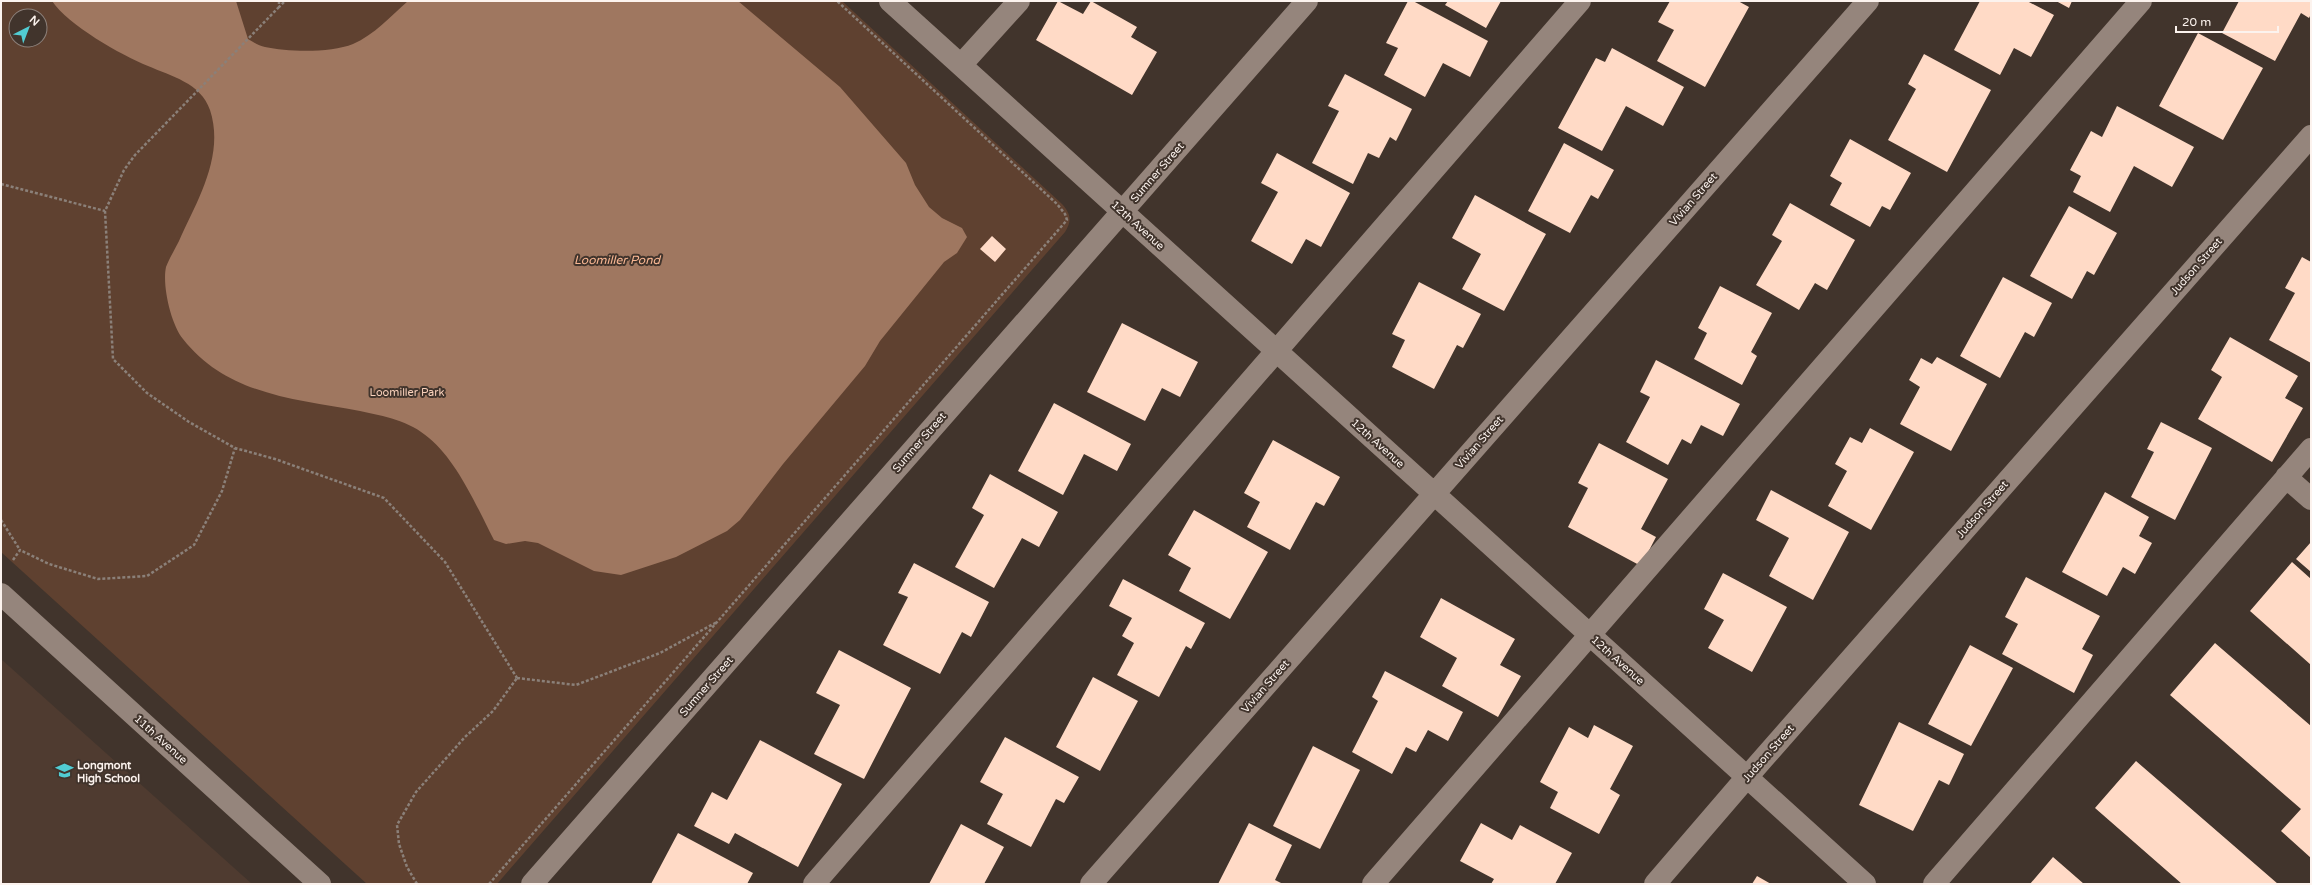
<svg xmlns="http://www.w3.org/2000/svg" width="2312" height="885" viewBox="0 0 2312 885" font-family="'Varela Round',sans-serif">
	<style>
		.built { fill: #4f3b30 }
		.green { fill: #5f4130; fill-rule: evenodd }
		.water { fill: #9f7760 }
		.building { fill: #ffdac6 }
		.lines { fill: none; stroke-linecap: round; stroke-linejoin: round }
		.path { stroke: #8b8079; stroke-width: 2.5; stroke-dasharray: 3 2; stroke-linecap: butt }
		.minor { stroke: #95857c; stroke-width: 22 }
		.labels { text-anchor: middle; stroke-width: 4; stroke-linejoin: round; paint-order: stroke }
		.street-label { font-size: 11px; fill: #fcf3ee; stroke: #41342c }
		.park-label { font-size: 11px; fill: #fbd2bc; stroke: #41342c }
		.poi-label { font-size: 11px; font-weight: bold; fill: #fcf3ee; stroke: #41342c; text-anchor: start }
		.water-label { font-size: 12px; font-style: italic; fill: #fab894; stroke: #41342c }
	</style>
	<rect width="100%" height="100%" fill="#41342c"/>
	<path class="built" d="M1 659 252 884H1Z"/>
	<path class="green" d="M1 1H842L1062 204C1071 214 1072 221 1065 232L497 884H367L1 552ZM16 16H40V40H16Z"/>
	<path class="water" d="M52 1H236L248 39C253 42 259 46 265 47 288 52 331 53 353 44 374 35 391 16 408 1H738L840 87 906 163 915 185 929 207 942 218 962 228 967 237 957 253 944 262 880 341 865 366 783 464 740 520 727 531 676 557 621 575 594 571 538 543 525 541 506 544 494 540C477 507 457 461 429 438 410 421 384 416 360 411 295 399 227 395 183 339 171 324 162 286 166 267 169 259 175 249 179 241 197 201 225 156 210 110 201 83 171 76 148 66 121 55 68 25 52 1Z"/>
	<path class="building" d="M1058 1 1083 14 1091 1 1137 27 1131 37 1157 52 1132 95 1036 40Z
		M1408 1H1413L1488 41 1470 77 1443 63 1425 97 1384 75 1398 48 1386 43Z
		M1448 1H1501L1486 28 1445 5Z
		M1670 1H1738L1749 7 1705 87 1657 61 1674 30 1658 22Z
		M1980 1H2027L2054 15 2031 57 2014 48 2000 75 1954 50Z
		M2056 1H2072L2069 8Z
		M2239 1H2311V14L2309 18 2301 13 2275 61 2222 33Z
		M2198 33 2263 68 2223 140 2159 106Z
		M1612 48 1684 87 1663 126 1626 106 1602 151 1558 128 1596 58 1605 62Z
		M1924 54 1991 90 1947 172 1888 140 1916 89 1908 84Z
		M1345 74 1412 109 1396 141 1390 137 1379 158 1368 153 1353 184 1312 163 1339 111 1328 106Z
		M2117 106 2194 147 2172 187 2134 166 2110 212 2073 192 2081 176 2070 170 2091 131 2102 137Z
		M1850 139 1911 173 1890 210 1882 206 1870 227 1830 205 1842 183 1830 176Z
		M1564 143 1614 170 1598 199 1591 195 1570 233 1528 211Z
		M1277 153 1350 193 1321 247 1306 239 1292 264 1251 241 1278 192 1261 183Z
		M1475 195 1546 234 1504 311 1462 289 1481 254 1452 238Z
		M1790 203 1855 240 1827 290 1815 283 1799 310 1756 285 1782 241 1772 235Z
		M2069 206 2117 233 2094 275 2087 271 2072 299 2030 276Z
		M992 236 1006 249 995 262 980 249Z
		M2302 257 2311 262V363L2269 340 2295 293 2285 288Z
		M2003 277 2052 303 2034 337 2025 332 2000 378 1960 356Z
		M1419 282 1481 314 1463 348 1457 345 1434 389 1392 367 1405 340 1392 334Z
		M1720 286 1772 313 1751 352 1757 356 1742 385 1694 359 1707 333 1698 328Z
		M1122 323 1198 362 1180 397 1162 388 1145 421 1087 392Z
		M2230 337 2298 376 2285 398 2303 408 2272 462 2198 419 2222 377 2211 370Z
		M1937 357 1987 384 1951 451 1900 424 1920 387 1909 380 1921 358 1932 364Z
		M1656 360 1740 404 1723 436 1701 425 1691 444 1682 439 1668 465 1626 442 1650 397 1640 392Z
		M1054 403 1131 444 1117 471 1084 454 1063 495 1018 471Z
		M2161 422 2212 448 2175 520 2131 497 2154 452 2147 449Z
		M1870 428 1914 452 1871 530 1828 506 1847 471 1835 464 1850 437 1862 443Z
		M1273 440 1340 477 1324 506 1316 502 1290 550 1247 527 1260 502 1244 493Z
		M1599 443 1668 479 1641 529 1656 537 1641 566 1568 527 1588 488 1578 483Z
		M990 474 1058 512 1039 547 1022 538 994 588 955 567 984 515 972 508Z
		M1771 490 1849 532 1813 600 1769 576 1789 538 1756 520Z
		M2105 492 2149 517 2139 536 2152 543 2135 574 2123 567 2107 596 2062 572Z
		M1194 510 1268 552 1230 619 1179 591 1191 568 1168 555Z
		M2311 542V572L2296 559Z
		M2292 562 2311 579V665L2250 611Z
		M914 563 989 602 971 637 962 632 940 674 883 645 908 597 898 593Z
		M1723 573 1787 607 1752 672 1708 648 1724 620 1704 609Z
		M2026 577 2100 616 2082 649 2093 655 2074 693 2002 654 2018 624 2005 617Z
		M1123 579 1205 623 1191 649 1186 646 1159 697 1117 675 1134 643 1122 636 1132 618 1109 606Z
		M1441 598 1515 639 1500 665 1521 676 1498 717 1442 686 1457 658 1420 637Z
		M2215 643 2311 726V858L2281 831 2301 809 2170 695Z
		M1970 645 2013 668 1971 746 1928 724Z
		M839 650 911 688 864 779 814 754 840 705 816 693Z
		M1385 671 1463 712 1448 741 1428 730 1416 752 1406 747 1392 774 1352 752 1378 701 1372 697Z
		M1093 677 1138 701 1100 771 1056 747Z
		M1899 722 1964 754 1949 785 1939 780 1913 831 1859 805Z
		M1594 725 1633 746 1610 789 1620 795 1599 834 1550 808 1558 792 1540 782 1569 727 1588 738Z
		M1005 737 1079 777 1064 803 1056 799 1031 847 987 824 1003 794 980 782Z
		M760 740 842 784 798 867 735 833 729 844 694 826 712 792 727 800Z
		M1313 746 1360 770 1320 849 1273 826Z
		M2136 761 2278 884H2182L2095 808Z
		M1249 823 1292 845 1275 880 1283 884H1218Z
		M1481 823 1512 840 1520 825 1572 853 1555 884H1491L1494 879 1460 861Z
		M961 824 1004 847 984 884H929Z
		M678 833 753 873 747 884H651Z
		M2053 857 2084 884H2030Z
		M1757 876 1771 884H1752Z"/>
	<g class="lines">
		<path class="path" d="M279 1V7L285 1
			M279 7 135 155 124 170 105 211 113 359 147 393 189 422 235 448 275 459 384 498 445 562 517 678
			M1 184 105 211
			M1 520 20 550
			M13 560 20 550 49 564 98 579 147 576 194 545 222 491 235 448
			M517 678 576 685 660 653 717 622
			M417 884 407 867 399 844 397 825 416 792 465 737 493 711 517 678
			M489 884 1067 220 1065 214 1057 204 837 1"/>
		<path class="minor" d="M890 1 1865 884
			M961 65 1019 1
			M2286 477 2311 499
			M1 594 320 884
			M532 884 1307 1
			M814 884 1580 1
			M1091 884 1868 1
			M1373 884 2141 1
			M1655 884 1747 777 2311 136
			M1934 884 2311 449"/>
	</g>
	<defs>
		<symbol id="school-bare" viewBox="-9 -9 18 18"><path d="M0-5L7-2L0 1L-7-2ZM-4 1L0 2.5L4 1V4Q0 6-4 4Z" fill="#51ccd3" stroke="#41342c" stroke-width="2.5" paint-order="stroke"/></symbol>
	</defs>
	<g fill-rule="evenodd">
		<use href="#school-bare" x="52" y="758" width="25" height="25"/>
	</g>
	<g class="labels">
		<g class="street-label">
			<text transform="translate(1157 172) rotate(-49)" y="4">Sumner Street</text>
			<text transform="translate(1693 199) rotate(-49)" y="4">Vivian Street</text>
			<text transform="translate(1138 225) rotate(42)" y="4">12th Avenue</text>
			<text transform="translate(2196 266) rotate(-49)" y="4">Judson Street</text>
			<text transform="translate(919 442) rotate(-49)" y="4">Sumner Street</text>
			<text transform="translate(1479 442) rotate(-49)" y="4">Vivian Street</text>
			<text transform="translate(1378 443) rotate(42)" y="4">12th Avenue</text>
			<text transform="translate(1982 509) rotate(-49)" y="4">Judson Street</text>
			<text transform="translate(1618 660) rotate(42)" y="4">12th Avenue</text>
			<text transform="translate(706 686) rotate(-49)" y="4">Sumner Street</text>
			<text transform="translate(1265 686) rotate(-49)" y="4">Vivian Street</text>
			<text transform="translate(161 739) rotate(42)" y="4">11th Avenue</text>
			<text transform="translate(1768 753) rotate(-49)" y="4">Judson Street</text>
		</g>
		<g class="park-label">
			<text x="407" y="396">Loomiller Park</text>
		</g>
		<g class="poi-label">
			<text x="77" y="769">Longmont<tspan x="77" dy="13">High School</tspan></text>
		</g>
		<g class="water-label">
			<text x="617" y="264">Loomiller Pond</text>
		</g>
	</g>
	<rect width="2312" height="885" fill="none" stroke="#fcf3ee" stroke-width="4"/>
	<g transform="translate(28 28) rotate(42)"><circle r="19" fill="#41342c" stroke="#8c807a"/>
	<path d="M0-3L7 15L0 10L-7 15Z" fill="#51ccd3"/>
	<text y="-6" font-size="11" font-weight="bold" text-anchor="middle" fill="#fcf3ee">N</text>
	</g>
	<path d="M2176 26v6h102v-6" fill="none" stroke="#fcf3ee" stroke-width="2"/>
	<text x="2182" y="26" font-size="12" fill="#fcf3ee" stroke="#41342c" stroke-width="3" paint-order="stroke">20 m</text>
</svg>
